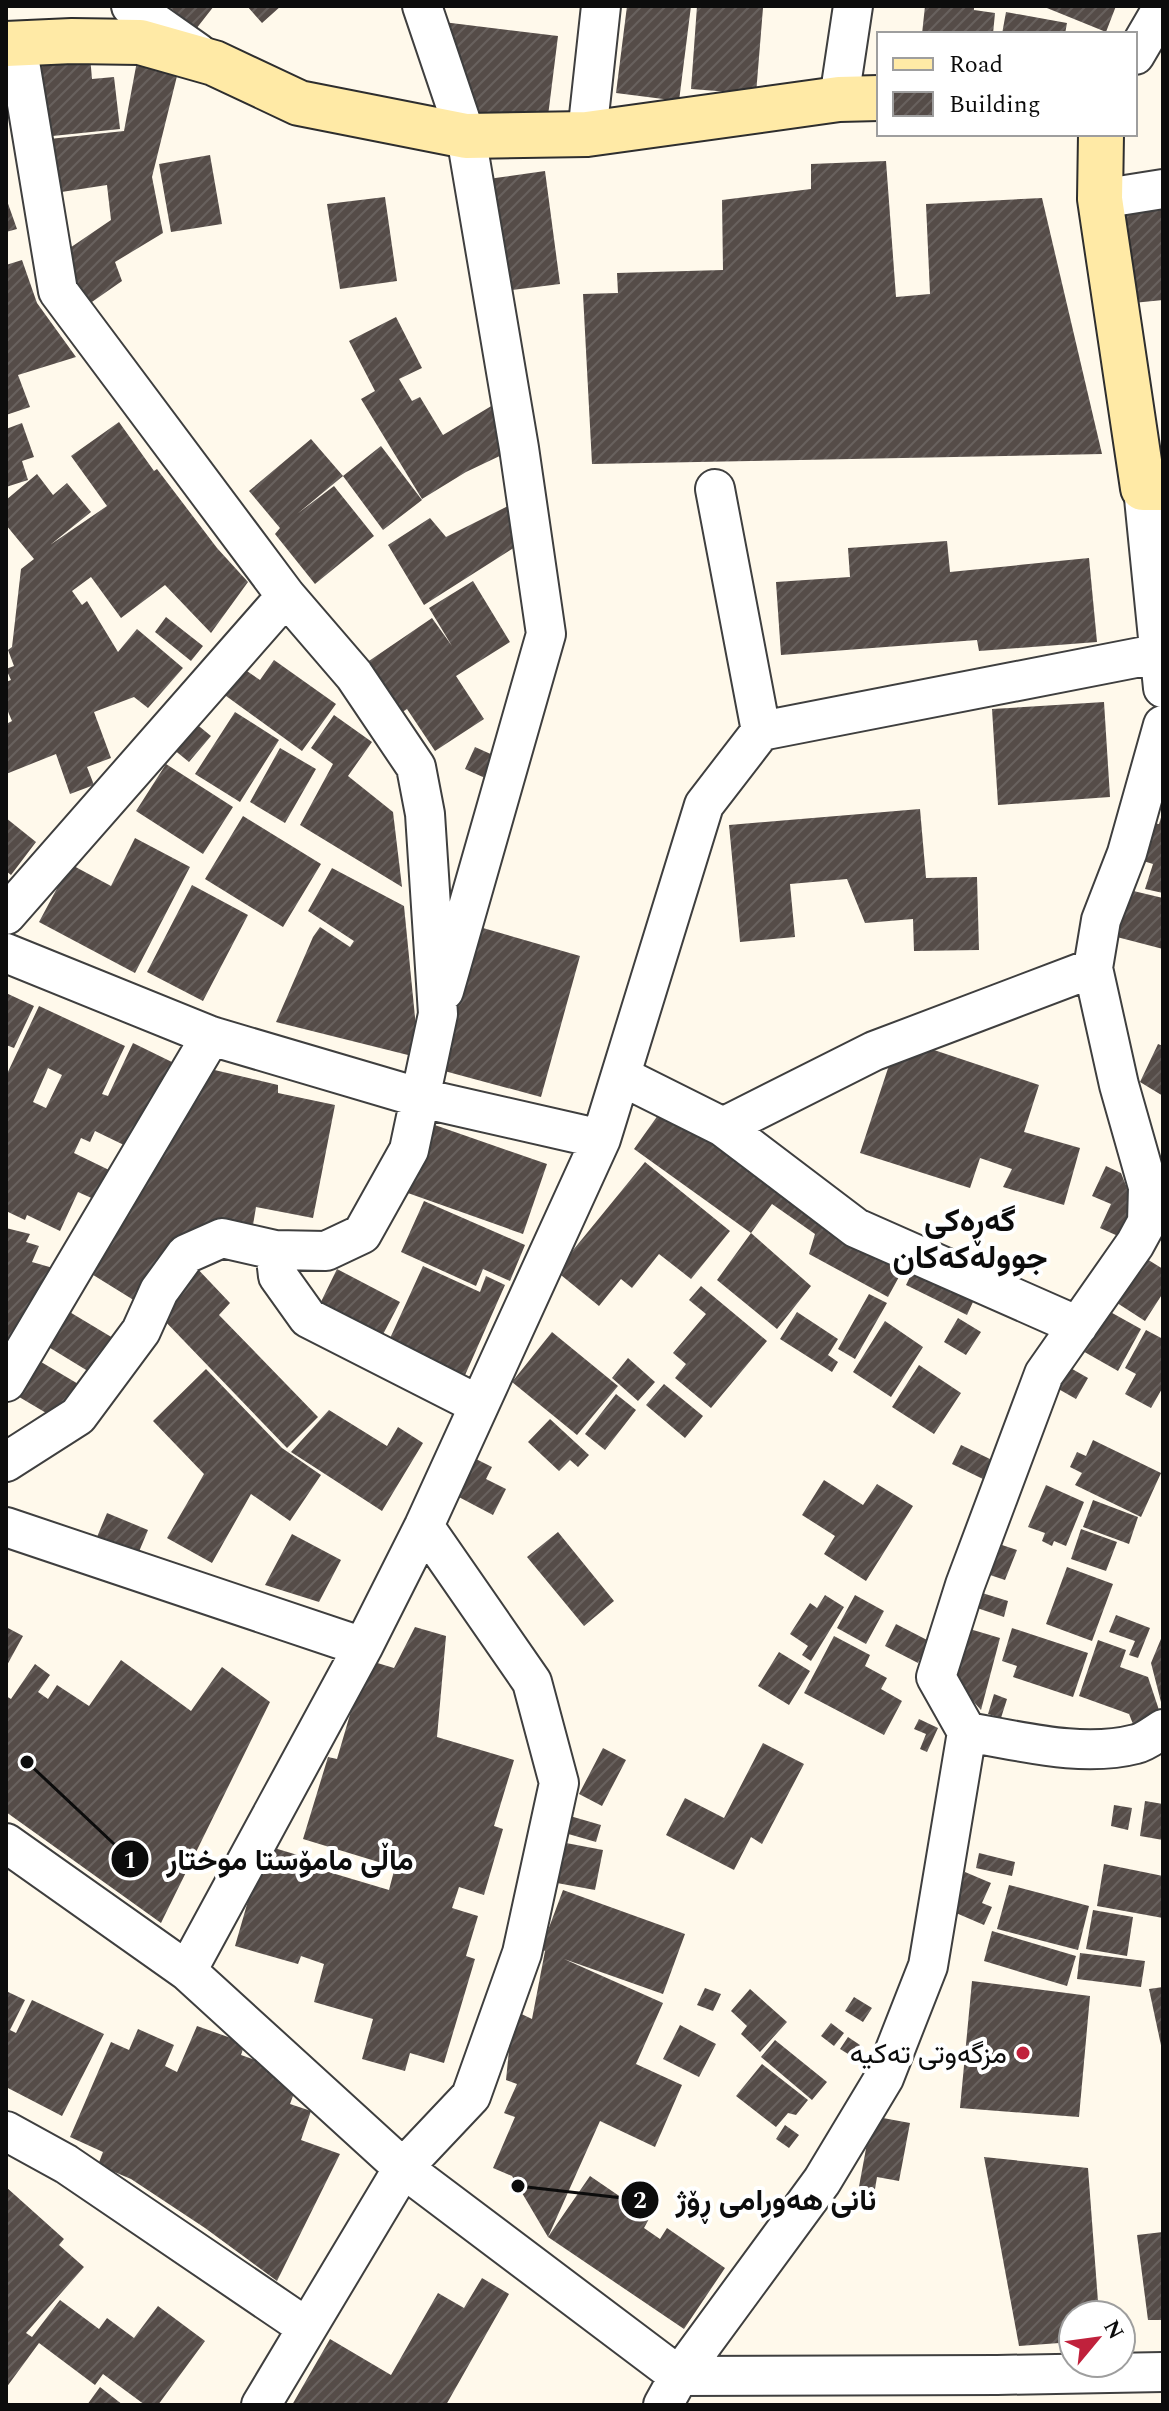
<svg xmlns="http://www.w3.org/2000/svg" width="1169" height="2411" viewBox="0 0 1169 2411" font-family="Spectral,Vazirmatn,serif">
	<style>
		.building { fill: url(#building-hatch); fill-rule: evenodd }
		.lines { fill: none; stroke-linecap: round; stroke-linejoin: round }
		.minor-casing { stroke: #3f3f3f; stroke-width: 42 }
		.secondary-casing { stroke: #2e2e2e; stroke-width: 48 }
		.minor { stroke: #fff; stroke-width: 38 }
		.secondary { stroke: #ffeaa6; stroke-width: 44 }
		.poi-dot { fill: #c0213c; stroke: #fff; stroke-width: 3 }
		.labels { text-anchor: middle; stroke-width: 8; stroke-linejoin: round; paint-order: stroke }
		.poi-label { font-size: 28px; fill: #0c0c0c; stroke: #fff; text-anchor: end }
		.quarter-label { font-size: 32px; font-weight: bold; fill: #0c0c0c; stroke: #fff }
		.leader { fill: none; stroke: #0c0c0c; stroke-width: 3 }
		.callout-dot { fill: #0c0c0c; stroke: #fff; stroke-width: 3 }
		.mark-label { font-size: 24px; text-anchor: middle; font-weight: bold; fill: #fff }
		.callout-label { font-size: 30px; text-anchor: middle; font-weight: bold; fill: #0c0c0c; stroke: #fff; stroke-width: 8; stroke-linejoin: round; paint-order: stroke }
	</style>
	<defs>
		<pattern id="building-hatch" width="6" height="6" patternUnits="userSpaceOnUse" patternTransform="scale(2)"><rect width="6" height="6" fill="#554c48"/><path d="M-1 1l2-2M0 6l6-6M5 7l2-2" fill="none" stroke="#68615e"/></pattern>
	</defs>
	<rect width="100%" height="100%" fill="#fff9eb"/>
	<path class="building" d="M168 6H214L196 29Z
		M247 6H281L262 23Z
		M627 6H691L679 101 616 93Z
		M697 6 763 8 756 94 691 89Z
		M925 6H974V10L995 13 993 34H922Z
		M1042 6H1116L1106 32Z
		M1006 12 1067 23 1065 34H1002Z
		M443 22 558 36 548 116 480 114Z
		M90 56 92 79 114 77 120 129 43 137 35 62Z
		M137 61 177 76 152 177 163 233 115 262 122 281 89 304 61 254 111 220 107 185 42 195 40 140 124 131Z
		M210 155 222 224 171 232 159 164Z
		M886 161 896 297 930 294 926 204 1042 198 1102 454 592 464 583 294 618 293 617 273 723 270 722 200 811 189V164Z
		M545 171 560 284 503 291 488 179Z
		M385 197 397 281 340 289 327 204Z
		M6 198 17 229 6 232Z
		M1163 200V300L1133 303 1122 205Z
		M22 260 37 303 76 357 18 375 30 407 6 415V265Z
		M396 317 422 368 399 379 412 401 420 397 443 435 498 402 506 453 466 472 422 499 361 399 375 391 349 341Z
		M119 422 154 471 157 469 217 548 248 582 211 633 165 585 121 618 91 577 72 591 82 605 87 601 118 652 137 629 183 668 148 708 134 697 94 712 111 758 87 767 94 785 70 794 56 754 6 774V724L12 721 6 707V682L11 680 6 669 14 666 8 650 12 647 21 569 34 559 6 525V500L37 474 53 495 67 483 91 512 50 545 107 506 71 456Z
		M22 423 34 457 22 461 28 480 6 487V429Z
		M311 439 343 476 297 514 334 486 374 536 315 584 275 534 280 528 249 491Z
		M381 446 422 500 383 530 343 476Z
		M512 504 523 542 424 605 388 545 430 518 446 537Z
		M947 541 950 572 1089 558 1097 642 979 651 977 640 781 655 776 582 850 577 848 548Z
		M473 581 510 642 456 676 484 719 435 751 407 709 401 713 366 663 432 618 452 646 429 608Z
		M166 617 203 646 191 661 155 632Z
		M274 660 336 704 302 751 222 693 241 667 260 680Z
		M1104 702 1110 797 998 805 992 709Z
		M235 712 279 740 240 802 195 774Z
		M334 715 372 742 348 776 393 812 402 887 300 825 333 764 311 748Z
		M189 718 211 736 189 762 167 744Z
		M475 747 504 760 494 782 465 769Z
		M280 748 316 769 285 823 250 802Z
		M166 764 233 807 203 854 136 811Z
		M920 809 926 878 977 877 979 950 914 951 913 919 865 923 847 879 790 884 795 937 740 942 729 825Z
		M1162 814H1163V893L1145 889 1153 864 1140 860 1147 822 1159 824Z
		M243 816 321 864 283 927 205 879Z
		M6 818 36 842 11 875 6 871Z
		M135 838 190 867 135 973 39 922 70 864 111 886Z
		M332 868 404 906 416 1027 408 1055 276 1022 313 937 320 927 350 947 354 941 308 911Z
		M192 885 248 915 203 1001 147 972Z
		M1125 889 1163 898V949L1113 936Z
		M476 926 580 956 541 1097 437 1069Z
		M6 993 34 1006 14 1048 6 1045Z
		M39 1006 125 1046 102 1094 108 1096 133 1043 176 1064 126 1146 95 1131 90 1142 81 1138 74 1153 109 1170 96 1200 78 1192 60 1231 27 1215 25 1220 6 1211V1076ZM48 1068 62 1075 46 1108 33 1102Z
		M898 1038 1039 1085 1024 1132 1080 1148 1064 1205 1003 1187 1012 1169 980 1158 970 1188 860 1153Z
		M1158 1044 1163 1046V1096L1140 1082Z
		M206 1068 278 1085V1093L335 1105 313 1218 256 1207 252 1231 191 1230 173 1260 140 1304 90 1273Z
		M678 1087 839 1201 917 1244 888 1297 809 1254 815 1234 772 1204 751 1233 811 1286 777 1329 717 1280 751 1233 634 1149Z
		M429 1123 547 1164 523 1234 405 1192Z
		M645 1162 730 1231 691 1279 659 1254 632 1288 621 1279 599 1306 556 1271Z
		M1106 1166 1121 1173 1133 1203 1118 1236 1100 1228 1111 1204 1092 1196Z
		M424 1201 525 1245 510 1281 483 1269 476 1286 401 1252Z
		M6 1228 30 1234 26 1242 39 1246 32 1262 53 1268 6 1352Z
		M924 1248 984 1278 967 1315 906 1285Z
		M1142 1256 1163 1269V1293L1145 1321 1114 1301Z
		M193 1264 230 1303 219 1315 318 1417 287 1448 160 1316Z
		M423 1266 480 1292 486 1276 505 1285 462 1382 386 1347Z
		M337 1269 400 1302 379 1342 317 1310Z
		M701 1286 767 1341 711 1408 675 1378 686 1364 673 1353 706 1314 689 1300Z
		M869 1294 887 1303 855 1359 838 1349Z
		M63 1308 118 1341 96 1376 42 1343Z
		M1105 1309 1141 1329 1118 1371 1081 1350Z
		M797 1312 838 1339 828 1355 838 1362 832 1372 780 1339Z
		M958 1318 981 1332 966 1355 944 1342Z
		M885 1321 923 1347 891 1397 853 1372Z
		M1146 1330 1163 1339V1387L1151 1408 1125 1394 1136 1374 1125 1368Z
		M552 1332 618 1386 577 1435 512 1382Z
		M31 1356 85 1388 53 1417 9 1391Z
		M628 1358 655 1382 638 1401 612 1378Z
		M919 1365 961 1393 934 1434 892 1407Z
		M1067 1366 1088 1378 1076 1399 1055 1387Z
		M206 1369 282 1448 321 1475 290 1521 251 1494 212 1563 167 1538 204 1474 153 1421Z
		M664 1384 703 1416 685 1438 646 1405Z
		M616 1394 636 1410 605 1450 585 1434Z
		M329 1410 387 1446 398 1427 423 1443 382 1511 291 1452Z
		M550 1419 589 1455 578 1467 570 1460 559 1471 528 1442Z
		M1093 1440 1161 1473 1141 1517 1075 1485 1082 1473 1070 1467 1077 1452 1086 1456Z
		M961 1445 992 1460 983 1479 952 1464Z
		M474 1458 492 1467 486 1479 506 1489 493 1515 455 1495Z
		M824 1480 863 1505 877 1484 913 1506 866 1581 824 1554 835 1536 802 1515Z
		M1046 1485 1084 1502 1066 1546 1054 1541 1052 1546 1042 1541 1045 1533 1028 1527Z
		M1093 1500 1138 1517 1129 1544 1083 1527Z
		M107 1513 148 1530 138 1554 97 1537Z
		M1081 1529 1117 1542 1106 1571 1071 1559Z
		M558 1532 614 1601 584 1626 527 1557Z
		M292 1534 341 1560 319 1602 265 1585Z
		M1002 1545 1017 1550 1005 1580 990 1575Z
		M1067 1567 1113 1584 1092 1641 1046 1624Z
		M979 1592 1008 1601 1004 1617 974 1607Z
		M825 1595 844 1607 811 1661 802 1655 808 1646 790 1634 810 1603 817 1608Z
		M855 1595 884 1611 866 1644 837 1628Z
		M1116 1615 1150 1628 1138 1658 1129 1655 1135 1641 1109 1632Z
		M896 1624 929 1641 918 1663 885 1646Z
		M6 1627 23 1636 6 1667Z
		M415 1627 446 1636 437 1737 514 1760 494 1826 503 1829 484 1895 459 1887 452 1908 478 1916 466 1956 475 1959 444 2063 410 2053 405 2071 362 2059 373 2019 314 2002 324 1964 301 1956 298 1964 235 1946 256 1873 263 1875 271 1847 324 1863 322 1870 389 1890 395 1867 303 1839 328 1757 337 1759 351 1711 374 1662 394 1668Z
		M963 1627 1000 1638 981 1710 950 1675Z
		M1012 1628 1088 1653 1073 1697 1013 1677 1017 1666 1002 1661Z
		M1163 1634V1706H1162L1151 1663Z
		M834 1636 870 1655 865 1666 887 1678 881 1689 902 1701 884 1735 804 1693Z
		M1098 1640 1126 1650 1120 1667 1148 1677 1162 1719 1135 1729 1129 1714 1079 1696Z
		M779 1652 810 1671 789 1705 758 1686Z
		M121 1660 191 1711 222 1667 270 1702 161 1923 6 1812V1696L11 1699 35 1664 50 1675 38 1692 48 1699 57 1685 89 1706Z
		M994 1694 1007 1699 1001 1718 988 1714Z
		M919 1719 938 1728 927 1752 920 1749 926 1734 914 1729Z
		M763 1743 804 1764 762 1844 751 1837 734 1870 666 1835 685 1798 724 1818Z
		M603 1748 626 1760 602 1806 579 1794Z
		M1145 1801 1163 1804V1840L1140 1836Z
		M1114 1805 1132 1808 1128 1830 1111 1826Z
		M570 1816 601 1825 596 1842 565 1833Z
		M566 1843 603 1850 595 1890 557 1883Z
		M979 1853 1015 1862 1012 1876 976 1868Z
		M1104 1864 1163 1876V1918L1097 1906Z
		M965 1872 991 1883 982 1903 992 1907 984 1925 949 1910Z
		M1009 1885 1089 1906 1078 1950 997 1929Z
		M563 1890 685 1934 663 1994 564 1959 663 2003 636 2064 682 2085 655 2147 600 2121 548 2237 512 2176 493 2168 515 2117 504 2113 517 2084 506 2080 513 2010 532 2019 545 1951 541 1949Z
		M1093 1910 1133 1917 1127 1956 1086 1949Z
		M992 1931 1076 1956 1067 1986 984 1961Z
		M1080 1953 1145 1961 1141 1987 1077 1979Z
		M972 1981 1090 1996 1079 2117 960 2108Z
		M1163 1987V2050H1162L1149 1989Z
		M705 1988 721 1994 713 2011 697 2005Z
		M750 1989 787 2022 760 2052 741 2034 747 2026 731 2011Z
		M6 1991 25 2000 10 2030 16 2033 32 2000 104 2034 62 2116 6 2087Z
		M854 1997 872 2008 863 2022 845 2011Z
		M831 2023 844 2033 834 2046 821 2036Z
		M680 2025 716 2044 699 2077 663 2059Z
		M197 2026 245 2043 241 2055 278 2068 275 2077 297 2085 290 2104 311 2111 301 2140 340 2154 277 2281 205 2228 131 2179 98 2165 103 2152 70 2137 111 2042 129 2050 138 2029 174 2045 165 2066 177 2072Z
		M848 2037 860 2045 853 2057 840 2049Z
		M775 2040 827 2082 812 2100 761 2057Z
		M762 2064 808 2100 796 2115 788 2113 776 2127 736 2096Z
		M872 2116 910 2123 899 2181 877 2177 874 2195 858 2192Z
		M785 2125 799 2135 789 2148 776 2139Z
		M984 2157 1088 2168 1099 2315H1073V2342L1019 2346Z
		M590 2176 650 2217 644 2228 660 2239 667 2228 725 2268 684 2329 548 2237Z
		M6 2187 64 2239 59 2245 84 2267 26 2333 32 2337 60 2300 99 2329 107 2318 134 2338 158 2306 205 2341 158 2405H145L103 2374 95 2385 39 2343 6 2388Z
		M1163 2232V2320H1148L1137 2235Z
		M482 2278 509 2294 446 2405H292L330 2339 391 2375 438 2293 464 2308Z
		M100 2387 123 2405H87Z"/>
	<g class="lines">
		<defs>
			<path id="minor" d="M131 6 198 53
				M422 6 466 136 519 448 546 634 444 991
				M1135 55 1163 7
				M839 99 853 6
				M587 134 601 6
				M1100 199 1163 189
				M1143 488 1163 688
				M715 489 761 731
				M6 915 286 596
				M6 953 211 1036 421 1098 601 1139
				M621 1076 723 1127 856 1228 1078 1326
				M723 1127 874 1051 1093 968
				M275 1250 278 1276 308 1318 479 1405
				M6 1382 211 1036
				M6 1462 78 1416 141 1331 159 1291 186 1254 222 1238 275 1250 326 1251 362 1234 409 1150 438 1014 425 814 416 767 354 675 286 596 58 291 17 44
				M6 1527 363 1647
				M967 1732C1021 1741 1082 1758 1136 1744 1145 1742 1155 1734 1163 1729
				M6 1843 187 1971 403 2168 679 2376 997 2375 1163 2372
				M187 1971 363 1647 424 1526 601 1139 704 805 761 731 1161 653
				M6 2131 66 2164 306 2327
				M261 2405 403 2168 471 2096 522 1953 559 1783 532 1682 424 1526
				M663 2405 679 2376 822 2181 884 2078 928 1966 967 1732 936 1677 965 1585 1044 1374 1135 1244 1147 1222 1148 1187 1119 1085 1093 968 1101 920 1127 853 1163 725"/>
			<path id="secondary" d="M6 44 72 41 140 42 214 63 299 103 466 136 587 134 839 99 879 98
				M1101 134 1100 199 1143 488H1163"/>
		</defs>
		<use href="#minor" class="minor-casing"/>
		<use href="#secondary" class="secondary-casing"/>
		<use href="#minor" class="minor"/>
		<use href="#secondary" class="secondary"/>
	</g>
	<circle class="poi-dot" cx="1023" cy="2053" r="8"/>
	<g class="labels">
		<g class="poi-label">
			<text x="1007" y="2063">مزگەوتی تەکیە</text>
		</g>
		<g class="quarter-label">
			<text x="970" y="1231">گەڕەکی<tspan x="970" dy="37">جوولەکەکان</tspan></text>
		</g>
	</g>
	<path class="leader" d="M27 1762L130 1859M518 2186L640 2200"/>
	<g class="callout-dot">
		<circle cx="27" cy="1762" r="8"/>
		<circle cx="518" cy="2186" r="8"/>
		<circle cx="130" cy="1859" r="20"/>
		<circle cx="640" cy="2200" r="20"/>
	</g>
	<g class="mark-label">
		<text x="130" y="1868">1</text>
		<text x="640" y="2208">2</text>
	</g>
	<g class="callout-label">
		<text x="290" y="1870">ماڵى مامۆستا موختار</text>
		<text x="776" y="2210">نانی هەورامی ڕۆژ</text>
	</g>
	<rect width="1169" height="2411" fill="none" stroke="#0c0c0c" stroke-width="16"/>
	<rect x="877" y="32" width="260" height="104" fill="#ffffff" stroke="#9e9e9e" stroke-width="2"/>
	<rect x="893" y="58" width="40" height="12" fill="#ffeaa6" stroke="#9e9e9e" stroke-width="2"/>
	<text x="949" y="72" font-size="24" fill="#0c0c0c">Road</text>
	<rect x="893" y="92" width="40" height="24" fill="url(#building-hatch)" stroke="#9e9e9e" stroke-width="2"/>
	<text x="949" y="112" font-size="24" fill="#0c0c0c">Building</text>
	<g transform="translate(1097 2339) rotate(61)"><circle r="38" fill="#ffffff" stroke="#9e9e9e" stroke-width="2"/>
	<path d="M0-6L14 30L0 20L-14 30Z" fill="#c0213c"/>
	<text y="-12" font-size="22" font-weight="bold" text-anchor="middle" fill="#0c0c0c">N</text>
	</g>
</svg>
